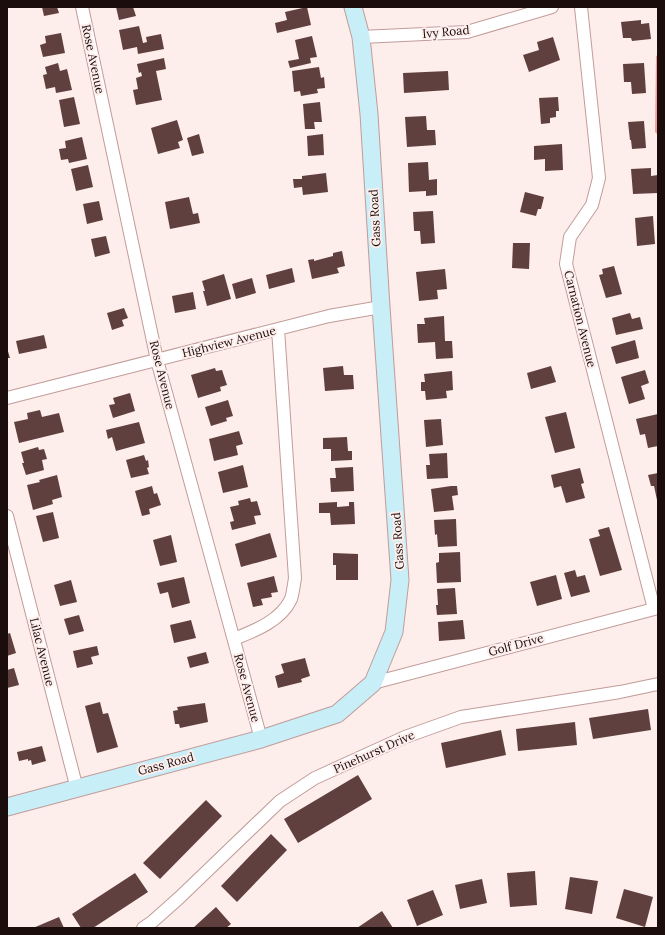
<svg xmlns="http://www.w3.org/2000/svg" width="665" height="935" viewBox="0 0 665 935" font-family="Lora,serif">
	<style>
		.forest { fill: #f69a93 }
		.building { fill: #60403e }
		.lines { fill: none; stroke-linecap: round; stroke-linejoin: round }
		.street-casing { stroke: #c19c99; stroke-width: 14 }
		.secondary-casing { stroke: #c19c99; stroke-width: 19 }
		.street { stroke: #fff; stroke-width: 12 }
		.secondary { stroke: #c8eef7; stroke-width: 17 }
		.labels { text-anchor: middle; stroke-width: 4; stroke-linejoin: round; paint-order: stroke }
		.street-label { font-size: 12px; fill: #1a0d0c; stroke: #fdedeb }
	</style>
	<rect width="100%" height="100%" fill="#fdedeb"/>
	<path class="forest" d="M658 55V135L655 132 656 56Z"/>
	<path class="building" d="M42 7H57L59 13 44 16Z
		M116 7H133L136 16 119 20Z
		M307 7 311 25 277 33 275 23 287 20 285 12Z
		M641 20V24L649 23 651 39 632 41 631 38H623L621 22Z
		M139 26 143 43 147 42 146 37 161 34 164 49 138 54 137 47 123 50 119 30Z
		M61 33 65 53 43 57 40 45 46 43 45 36Z
		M312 36 317 57 310 58 311 63 290 68 288 61 299 59 295 40Z
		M553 37 560 60 529 72 523 55 539 50 537 42Z
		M164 58 166 69 156 71 162 100 136 105 133 90 138 89 136 78 142 76 141 72 139 73 137 64Z
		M58 63 60 71 67 69 72 90 56 93 55 87 46 89 43 75 47 74 45 67Z
		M644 63 646 93 632 94 631 82H624L623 64Z
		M319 67 321 78 324 77 325 88 317 89 318 93 301 96 300 91 294 92 292 71Z
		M448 71 449 90 404 93 403 73Z
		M74 97 80 124 64 127 59 100Z
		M558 97 559 111H556V117L550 118V123L541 124 539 98Z
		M320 102 322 122H314L315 129H305L303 104Z
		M426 116 427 130H435L436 145 407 147 405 117Z
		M177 120 183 140 178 142 180 148 158 154 151 128Z
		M644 121 646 148 632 149 631 140H630L628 122Z
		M199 134 204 153 192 156 187 138Z
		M323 134 324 155 308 156 307 136Z
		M82 137 87 159 69 163 68 159 61 160 59 149 66 148 65 141Z
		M562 144 563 170 545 171V159L534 160V146Z
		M428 162 429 180 437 179V195L426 196V191L409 192 408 163Z
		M88 165 93 187 76 191 71 169Z
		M651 168V176L658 175V193L633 194 631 169Z
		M326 173 328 192 303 195 302 187 294 188 293 179H302V176Z
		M525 192 544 197 541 209H538L536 216 520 212Z
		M189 197 193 214 198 213 200 223 170 229 165 202Z
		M99 201 103 220 87 224 83 204Z
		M433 211 435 243 421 244 420 231H414L413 212Z
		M653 216 655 244 637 246 635 218Z
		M106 236 110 253 95 257 91 239Z
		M513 243H530L529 269 512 268Z
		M342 251 345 266 337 268 339 273 312 279 308 260 314 259V261L333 256V253Z
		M614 266 622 294 606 298 599 275 603 274 602 269Z
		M292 268 295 282 269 289 266 275Z
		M445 269 447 289 437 290 438 299 419 301 416 272Z
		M224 274 231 299 207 306 203 291H205L202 281Z
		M252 278 256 293 236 299 232 284Z
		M193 292 196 309 175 313 172 296Z
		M124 308 128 318 122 320 124 326 112 330 107 313Z
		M630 313 632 319 640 317 643 329 616 335 612 318Z
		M444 316 445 341H452L453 358 436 359 435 342 418 343 417 324H425L424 318Z
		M44 335 47 348 19 354 16 341Z
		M635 340 639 358 616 364 611 347Z
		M7 348 10 358H7Z
		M343 366 344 375H353L354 389 325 391 323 368Z
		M551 366 556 382 531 389 527 373Z
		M215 368 216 371 222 370 227 385 220 387 221 391 198 398 191 375Z
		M645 370 649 383 641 386 645 399 629 404 621 377Z
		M452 371 453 390 446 391 447 398 426 400 425 391H421V382H425L424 374Z
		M130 393 135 411 113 418 109 405 115 404 113 398Z
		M228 400 233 416 226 418 227 421 211 426 205 407Z
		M40 410 42 417 59 413 64 432 19 443 14 422 28 419 27 413Z
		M566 412 575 448 555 453 545 417Z
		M658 414V446L648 448 645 434 640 435 636 419Z
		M441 419 443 445 426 447 424 420Z
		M139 422 145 443 116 451 112 437 108 439 106 430Z
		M239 431 243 444 236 446 238 455 214 461 209 439Z
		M347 437 348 451H352V460L331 461V449H323V438Z
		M38 447 39 450 44 449 47 459 42 460 44 470 26 475 22 463H24L21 452Z
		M447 453 448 478 427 479 426 465H430L429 454Z
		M144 455 146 461 148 460 149 467 147 468 149 474 131 478 126 460Z
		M243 465 248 487 223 493 218 472Z
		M353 467 354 491 331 492 330 478H336L335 468Z
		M580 468 584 483 581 484 585 498 566 503 561 486 554 488 551 475Z
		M658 473V500H657L654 486H651L648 475Z
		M57 475 62 497 52 500 53 504 33 510 27 485 40 482 39 480Z
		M152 486 154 494 157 493 161 505 149 509 150 514 142 516 135 491Z
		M451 486H457L458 495 452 496 454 510 434 512 431 489Z
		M250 498 251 502 257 501 261 515 254 516 256 524 232 530 230 522 234 521 230 507 239 505 238 501Z
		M337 502V507L349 506V502H354L355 524 331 525 330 513H319V503Z
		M53 512 59 538 43 542 36 516Z
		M456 519 457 546 438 547 437 534 435 535 434 520Z
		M609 527 622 570 600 576 589 539 600 536 598 530Z
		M270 533 277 557 241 567 235 544Z
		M171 535 177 562 160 566 153 540Z
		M460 552 461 582 437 583 436 563 439 562V553Z
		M333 553 358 554V580H336V565H333Z
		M575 570 577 577 585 575 590 592 571 597 564 573Z
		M556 575 562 599 537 606 530 582Z
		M274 576 278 592 271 593 272 597 261 599 263 605 253 607 247 583Z
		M184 577 190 603 172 608 168 592 160 594 157 583Z
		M71 580 77 602 60 606 54 585Z
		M455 588 457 614 437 615 436 605H438L437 589Z
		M79 615 84 631 69 635 64 619Z
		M191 620 196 638 174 643 170 625Z
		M463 620 465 639 439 641 438 622Z
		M10 633 16 653 7 656V634Z
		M97 646 99 655 91 657 93 664 77 668 73 651Z
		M206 652 209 663 190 668 187 657Z
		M305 658 310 676 301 679 302 682 278 688 275 676 284 673 281 664Z
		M14 668 19 685 7 688V670Z
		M100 702 103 714 108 713 118 747 97 753 85 706Z
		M205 703 208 722 180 728 179 724H175L173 711 178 710 177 707Z
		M648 709 651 730 593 739 589 718Z
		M575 722 577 745 518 751 516 729Z
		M501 730 506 755 446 768 441 743Z
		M42 746 46 761 32 765 31 760 28 761V759L19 761 17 752Z
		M358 775 372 799 298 843 284 819Z
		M206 800 222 816 160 879 143 863Z
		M271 834 287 850 237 902 221 886Z
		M535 871 537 905 510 907 507 873Z
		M135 873 148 892 93 928H81L72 914Z
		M570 877 598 881 592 914 565 909Z
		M482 879 487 903 460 909 455 885Z
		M624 889 653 897 645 927 616 918Z
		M433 890 443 915 417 926 407 900Z
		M216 907 231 924 226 928H193Z
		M382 911 393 928H357Z
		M59 917 64 928H33Z"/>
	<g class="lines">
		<defs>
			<path id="street" d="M82 7 157 360 261 739
				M581 7 599 178 592 205 570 237 566 264 654 609
				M361 37 467 32 552 7
				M7 398 329 316 381 307
				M7 516 77 789
				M234 639C254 631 281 621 291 599 293 593 294 584 295 578L278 329
				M373 683 658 608
				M143 928 152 922 179 898 280 801 315 778 405 737 461 717 620 692 658 684"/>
			<path id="secondary" d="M7 807 261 739 337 714 373 683 394 632 400 580 381 307 369 114 361 37 353 7"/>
		</defs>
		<use href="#street" class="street-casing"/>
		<use href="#secondary" class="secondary-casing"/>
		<use href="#street" class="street"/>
		<use href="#secondary" class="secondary"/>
	</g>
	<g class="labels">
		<g class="street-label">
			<text transform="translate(446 32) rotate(-5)" y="4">Ivy Road</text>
			<text transform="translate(93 59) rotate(78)" y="4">Rose Avenue</text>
			<text transform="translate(375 218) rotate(-93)" y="4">Gass Road</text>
			<text transform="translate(580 319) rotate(76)" y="4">Carnation Avenue</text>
			<text transform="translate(229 342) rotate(-14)" y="4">Highview Avenue</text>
			<text transform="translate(162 375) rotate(76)" y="4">Rose Avenue</text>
			<text transform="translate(398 541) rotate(-94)" y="4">Gass Road</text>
			<text transform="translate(516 645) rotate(-15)" y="4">Golf Drive</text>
			<text transform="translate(42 652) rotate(76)" y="4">Lilac Avenue</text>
			<text transform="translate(247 688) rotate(75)" y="4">Rose Avenue</text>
			<text transform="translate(374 752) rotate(-24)" y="4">Pinehurst Drive</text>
			<text transform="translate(166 764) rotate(-15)" y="4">Gass Road</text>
		</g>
	</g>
	<rect width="665" height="935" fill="none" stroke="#1a0d0c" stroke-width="16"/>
</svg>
